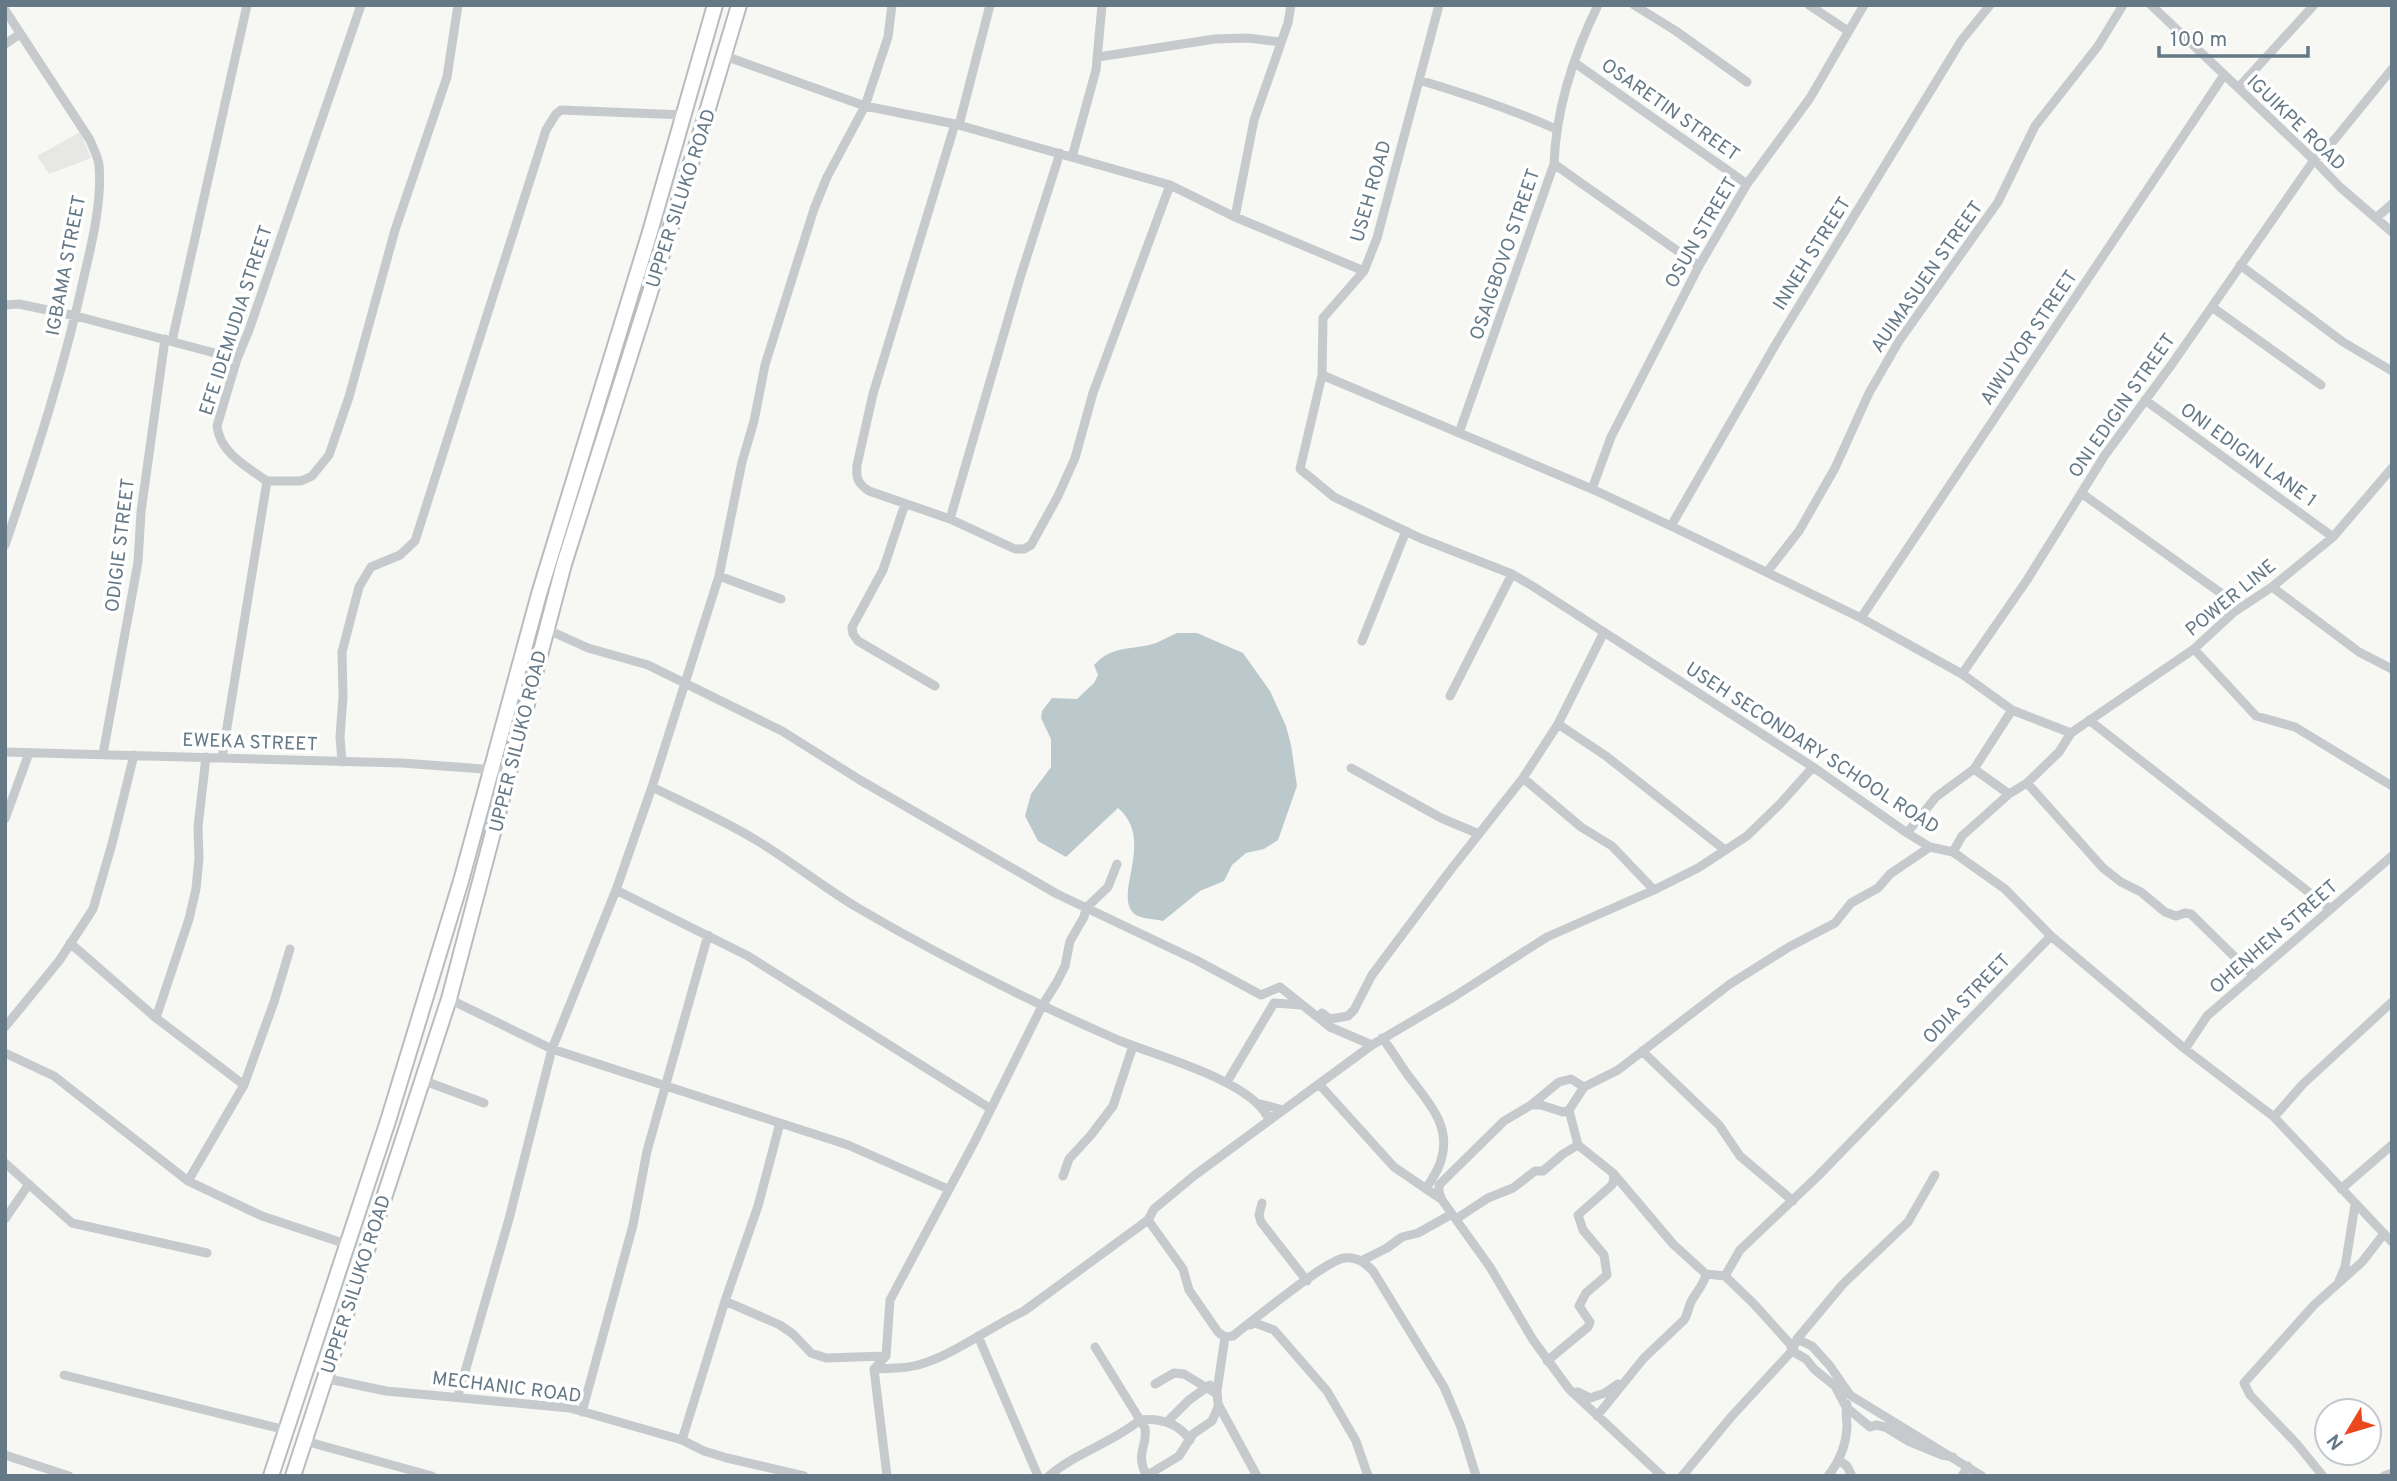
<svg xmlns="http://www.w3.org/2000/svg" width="2397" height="1481" viewBox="0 0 2397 1481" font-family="Overpass,sans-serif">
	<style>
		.built { fill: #e7e8e6 }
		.water { fill: #bbc9cc }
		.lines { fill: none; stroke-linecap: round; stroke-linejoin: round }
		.primary-casing { stroke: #b7bcbf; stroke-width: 18 }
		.minor { stroke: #c6cacd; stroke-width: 9 }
		.primary { stroke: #fff; stroke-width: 14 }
		.labels { text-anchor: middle; stroke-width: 7; stroke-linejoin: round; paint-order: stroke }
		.street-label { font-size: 19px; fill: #647886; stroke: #fff }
	</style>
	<rect width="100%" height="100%" fill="#f7f7f3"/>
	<path class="built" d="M80 132 91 158 49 174 37 156Z"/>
	<path class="water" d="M1177 633H1197L1243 653 1270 691 1286 726 1291 745 1297 786 1278 840 1264 849 1246 853 1232 865 1224 881 1200 891 1163 921C1155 919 1143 919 1136 915 1110 897 1157 841 1118 808L1066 857 1038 841 1025 816 1031 794 1051 767V739L1041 718 1042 711 1052 698 1077 699 1094 683 1098 675 1094 665C1114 644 1131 651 1156 643 1163 640 1170 636 1177 633Z"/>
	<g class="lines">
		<defs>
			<path id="primary" d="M271 1476 388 1121 461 881 539 594 650 232 715 5
				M293 1476 449 999 564 564 703 125 739 5"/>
		</defs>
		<use href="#primary" class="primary-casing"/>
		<path class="minor" d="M1291 5 1288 23 1254 120 1235 217 1364 271
			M1439 5 1377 238 1364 271 1323 318 1322 375 1300 469 1334 497 1420 538 1512 574 1534 587 1813 767 1907 833 1930 847 1953 852 2005 889 2051 936 2185 1049 2274 1117 2392 1242
			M1634 5 1676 31 1747 82
			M1809 5 1848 31
			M2151 5 2314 160 2340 187 2392 232
			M5 10 90 140C93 148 98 157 99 165 102 199 93 239 85 272 65 365 36 455 5 545
			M5 44 20 34
			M725 56 865 106 955 124 1170 185 1235 217
			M1098 57 1215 39 1248 38 1281 42
			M1575 63 1747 184
			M1419 80C1466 94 1511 109 1556 129
			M2238 88 2314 5
			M955 124 873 394 857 465C856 478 857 483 869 491L950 519 1015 549H1024L1031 545 1058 496 1075 458 1093 393 1170 185
			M959 125 990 5
			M1072 157 1096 70 1102 5
			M1554 164 1699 266
			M2376 218 2392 204
			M2240 265 2343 342 2392 371
			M5 305 19 304 76 316 237 359
			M2212 307 2321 385
			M172 341 247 5
			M1322 375 1592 489 1671 526 1861 618 1962 674 2012 710 2071 733
			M2145 400 2333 537
			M1459 433 1554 164C1556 109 1574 54 1598 5
			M267 481H301L312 476 329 455 349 397 395 230 447 77 458 5
			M1592 489 1611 437 1699 266 1747 184 1810 98 1864 5
			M2081 493 2225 596 2234 612
			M905 504 883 570 852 627 853 634 858 641 935 686
			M950 519 1020 278 1060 153
			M1671 526 1777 342 1961 41 1990 5
			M1767 572 1799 531 1835 468 1869 393 1899 341 1998 202 2035 126 2098 46 2123 5
			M719 576 781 599
			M2272 587 2359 652 2392 669
			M1861 618 2224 75
			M546 629 588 648 648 665 782 731 860 780 1057 894 1196 960 1261 995 1280 987 1330 1027 1372 1045
			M1362 641 1406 531
			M2194 649 2256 716 2295 727 2392 786
			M1962 674 2027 580 2105 455 2172 364 2314 160 2335 139 2392 69
			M1450 696 1512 574
			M2089 720 2329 908
			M1558 724 1606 756 1725 850
			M5 752 402 763 511 771
			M103 754 138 562 141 512 165 339
			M222 758 267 481C247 467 220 453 217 426L237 359 249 330 361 5
			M342 762 340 737 343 697 342 652 359 587 371 567 400 555 415 541 546 130 556 114 561 110 684 115
			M1351 768 1441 818 1479 834
			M1974 769 2009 794
			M1523 778 1581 827 1612 846 1654 890
			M2027 783 2103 868 2121 882 2141 892 2165 912 2176 916 2185 913 2191 914 2254 976
			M652 787C687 804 723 820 756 840 791 861 823 887 858 908 942 957 1029 1001 1118 1040 1157 1056 1248 1080 1267 1116L1273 1117
			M5 819 29 753
			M1907 833 1936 797 1974 769 2012 710
			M1953 852 1962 836 2009 794 2027 783 2059 752 2071 733 2194 649 2234 612 2272 587 2333 537 2392 468
			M616 890 748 956 991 1109
			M70 943 156 1018 244 1085
			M449 999 552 1049 848 1145 948 1189
			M1322 1013 1330 1019 1348 1016 1354 1010 1372 975 1449 872 1523 778 1558 724 1604 632
			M156 1018 189 919 196 889 199 858 198 827 206 757
			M5 1027 59 961 93 909 112 844 134 755
			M1382 1038C1394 1052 1402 1069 1414 1083 1432 1106 1451 1129 1441 1160 1439 1170 1431 1180 1426 1189
			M2185 1049 2207 1016 2392 856
			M1642 1051 1719 1125 1740 1156 1793 1201
			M5 1053 54 1076 188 1181 262 1216 346 1244
			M422 1080 484 1103
			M1227 1082 1274 1003 1302 1005
			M1319 1084 1394 1167 1441 1199
			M1261 1104 1283 1110
			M1531 1105 1559 1082 1571 1079 1584 1087
			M1569 1110 1578 1145 1613 1173 1673 1244 1706 1274 1725 1276
			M2274 1117 2303 1084 2392 1002
			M5 1163 72 1223 207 1253
			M1063 1176 1069 1159 1091 1135 1113 1106 1133 1046
			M188 1181 244 1085 274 1002 290 949
			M2341 1189 2392 1145
			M1262 1203 1259 1215 1261 1222 1307 1281
			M5 1219 29 1184
			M1456 1219 1488 1198 1513 1188 1535 1171H1543L1563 1154 1578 1145
			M1148 1220 1176 1259 1183 1269 1189 1290 1218 1332 1225 1337 1233 1336 1239 1331C1259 1316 1325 1261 1344 1258 1357 1256 1365 1263 1373 1271L1444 1387 1461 1427 1476 1476
			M1361 1261 1387 1248 1402 1237 1418 1233 1452 1214
			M2339 1281 2345 1267 2355 1205
			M725 1301 780 1325 793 1334 811 1353 826 1358 886 1356
			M1250 1325 1255 1323 1274 1330 1327 1391 1356 1441 1368 1476
			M978 1336 1038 1476
			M1225 1337 1217 1391 1218 1404 1257 1476
			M1797 1339 1812 1346 1830 1366 1850 1395 1982 1476
			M1095 1347 1145 1428C1148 1448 1135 1450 1146 1475
			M1547 1361 1588 1327 1590 1322 1579 1306 1586 1293 1607 1275 1604 1255 1583 1230 1578 1215 1612 1185 1614 1179 1613 1173
			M874 1369C888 1368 904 1369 918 1365 956 1354 988 1328 1024 1311L1148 1220 1154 1209 1195 1175 1372 1045 1455 996 1547 937 1654 890 1698 868 1747 836 1780 804 1813 767
			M64 1375 286 1430
			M324 1378 386 1391 570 1408 682 1440 704 1451 727 1458 804 1476
			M1155 1384 1174 1373 1184 1374 1217 1394
			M1573 1393 1578 1392 1590 1398 1605 1393 1618 1384
			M458 1396 509 1219 552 1049 616 890 652 787 719 576 742 462 754 421 765 365 814 209 827 177 865 106 888 37 892 5
			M582 1412 633 1225 647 1151 708 935
			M1597 1416 1644 1358 1684 1320C1688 1314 1688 1308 1691 1302 1696 1292 1704 1285 1706 1274
			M1167 1422 1189 1400 1210 1385
			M682 1440 725 1301 758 1206 780 1123
			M305 1441 432 1476
			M5 1455 69 1476
			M1953 1457 1942 1455 1908 1441 1885 1427 1876 1425 1870 1427 1846 1407 1835 1386 1814 1369 1806 1359 1792 1351 1790 1344 1754 1304 1725 1276 1740 1250 1818 1176 2051 936
			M1840 1461 1847 1466 1852 1476
			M887 1476 874 1369 886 1356 890 1300 977 1137 1042 1006 1057 982 1065 966 1070 941 1084 917 1086 908 1108 887 1117 864
			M1049 1476C1077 1452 1112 1443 1140 1420 1160 1418 1178 1423 1190 1440
			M1146 1476 1179 1456 1193 1434 1212 1421 1219 1405
			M1662 1476 1569 1389 1533 1340 1490 1267 1442 1200 1439 1192V1185L1504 1121 1531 1105H1541L1563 1112 1569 1110 1584 1087 1618 1070 1730 984 1789 947 1835 923 1851 903 1878 888 1890 874 1930 847
			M1682 1476 1731 1417 1792 1351 1797 1339 1843 1284 1908 1222 1935 1175
			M1828 1476C1839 1462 1846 1446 1847 1427 1847 1419 1845 1412 1847 1404
			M1962 1476 1968 1466
			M2323 1476 2296 1443 2250 1395 2244 1383 2314 1305 2362 1262 2383 1235
			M2384 1476 2392 1473"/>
		<use href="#primary" class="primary"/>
	</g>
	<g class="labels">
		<g class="street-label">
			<text transform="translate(1671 109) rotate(35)" y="7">OSARETIN STREET</text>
			<text transform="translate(2297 122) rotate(44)" y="7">IGUIKPE ROAD</text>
			<text transform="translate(1370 191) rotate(-74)" y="7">USEH ROAD</text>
			<text transform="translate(680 198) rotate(-72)" y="7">UPPER SILUKO ROAD</text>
			<text transform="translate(1700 232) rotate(-60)" y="7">OSUN STREET</text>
			<text transform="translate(1811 253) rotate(-58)" y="7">INNEH STREET</text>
			<text transform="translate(1504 254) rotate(-71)" y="7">OSAIGBOVO STREET</text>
			<text transform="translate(65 265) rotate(-79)" y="7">IGBAMA STREET</text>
			<text transform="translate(1926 276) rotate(-55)" y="7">AUIMASUEN STREET</text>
			<text transform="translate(235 320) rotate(-72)" y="7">EFE IDEMUDIA STREET</text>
			<text transform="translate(2028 337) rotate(-56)" y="7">AIWUYOR STREET</text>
			<text transform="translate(2121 405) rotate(-55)" y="7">ONI EDIGIN STREET</text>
			<text transform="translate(2249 454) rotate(36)" y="7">ONI EDIGIN LANE 1</text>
			<text transform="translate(119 545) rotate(-83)" y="7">ODIGIE STREET</text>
			<text transform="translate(2230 597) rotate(-39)" y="7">POWER LINE</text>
			<text transform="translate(250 741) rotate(2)" y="7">EWEKA STREET</text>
			<text transform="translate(517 741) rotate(-76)" y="7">UPPER SILUKO ROAD</text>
			<text transform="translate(1813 747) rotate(33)" y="7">USEH SECONDARY SCHOOL ROAD</text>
			<text transform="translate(2273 936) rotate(-41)" y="7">OHENHEN STREET</text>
			<text transform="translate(1966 998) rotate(-46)" y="7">ODIA STREET</text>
			<text transform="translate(355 1284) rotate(-72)" y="7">UPPER SILUKO ROAD</text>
			<text transform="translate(507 1386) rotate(7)" y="7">MECHANIC ROAD</text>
		</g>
	</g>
	<rect width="2397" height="1481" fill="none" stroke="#647886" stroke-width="14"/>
	<g transform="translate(2348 1432) rotate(232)"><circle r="33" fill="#ffffff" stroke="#c1c9cf" stroke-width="2"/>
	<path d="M0-5L12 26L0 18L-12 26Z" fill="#ec481e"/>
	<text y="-10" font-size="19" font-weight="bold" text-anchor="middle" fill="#647886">N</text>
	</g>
	<path d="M2159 46v10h149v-10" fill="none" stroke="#647886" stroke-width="3.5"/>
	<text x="2170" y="46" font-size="21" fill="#647886" stroke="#ffffff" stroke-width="5" paint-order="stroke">100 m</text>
</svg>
